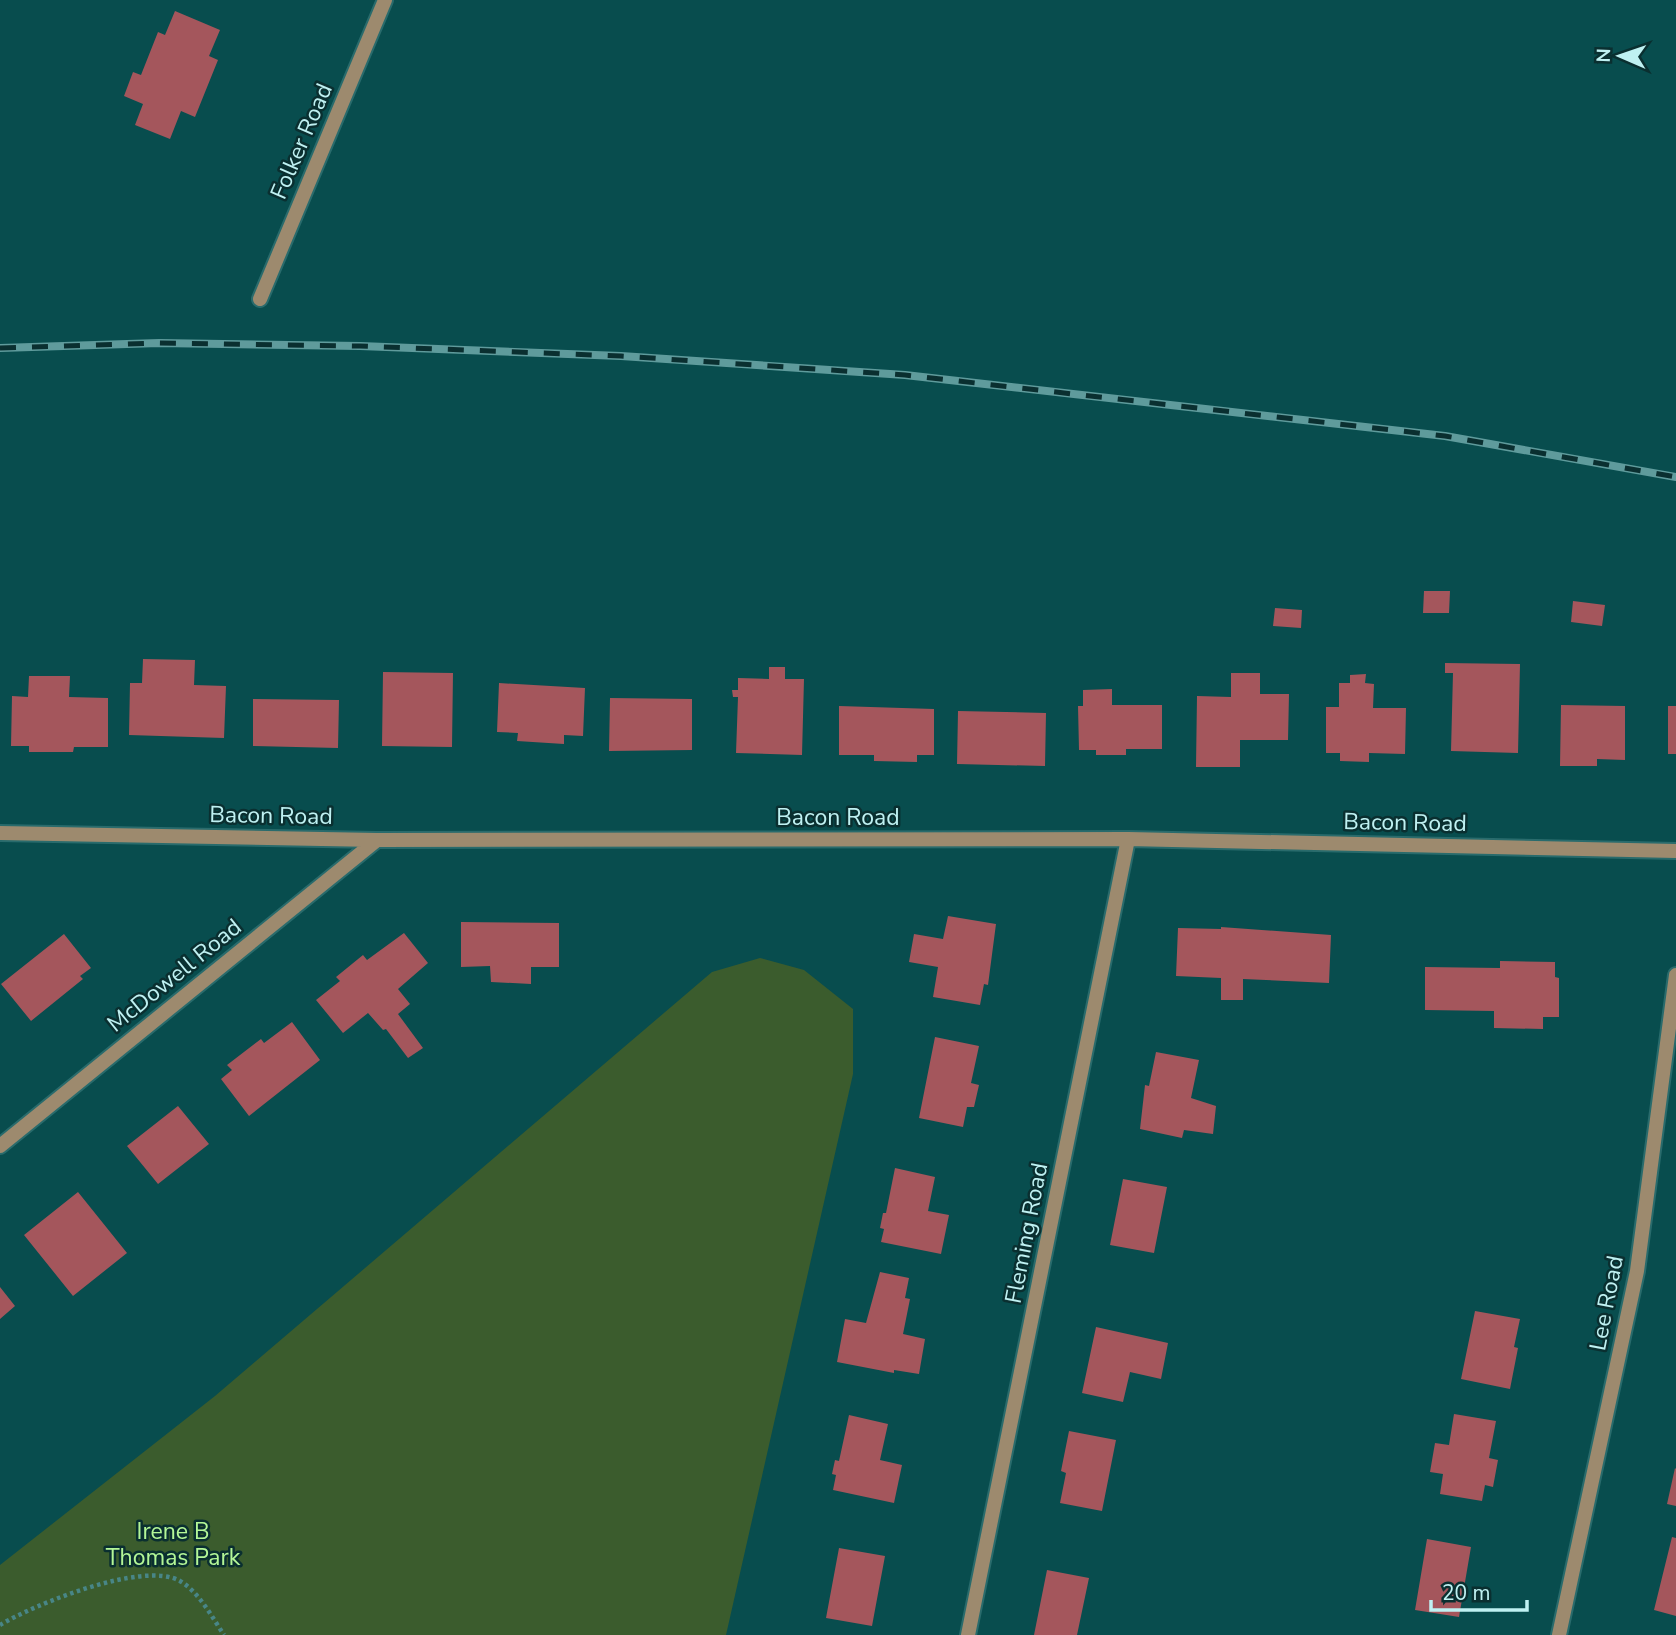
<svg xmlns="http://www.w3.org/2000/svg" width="1676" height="1635" viewBox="0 0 1676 1635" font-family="'Nunito Sans',sans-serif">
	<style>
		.green { fill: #3b5c2d }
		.building { fill: #a4565c }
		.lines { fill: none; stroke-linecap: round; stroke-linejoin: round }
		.street-casing { stroke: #296b6c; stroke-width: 18 }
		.path { stroke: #488687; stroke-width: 4.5; stroke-dasharray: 3.5 3.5; stroke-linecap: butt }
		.street { stroke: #9d8a6e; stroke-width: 14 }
		.rail-casing { stroke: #5f9b9c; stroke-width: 8 }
		.rail { stroke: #0a2f30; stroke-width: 5; stroke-dasharray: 16; stroke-linecap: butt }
		.labels { text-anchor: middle; stroke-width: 5; stroke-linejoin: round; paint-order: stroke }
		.street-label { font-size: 23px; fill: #bff1f2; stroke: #0a2f30 }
		.park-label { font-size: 23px; fill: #b4f797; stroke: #0a2f30 }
	</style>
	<rect width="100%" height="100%" fill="#084d4e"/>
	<path class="green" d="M760 958 804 970 853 1009V1074L726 1635H0V1565L215 1396 712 972Z"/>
	<path class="building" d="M175 11 220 30 209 56 218 60 195 117 181 111 170 139 135 125 143 104 124 96 133 72 141 75 158 32 165 35Z
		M1424 591H1450L1449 613H1423Z
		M1573 601 1605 605 1602 626 1571 622Z
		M1275 608 1302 610 1301 628 1273 626Z
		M143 659 195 660 194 685 226 686 224 738 129 735 130 683H142Z
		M1445 663 1520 664 1518 753 1451 751 1453 673H1445Z
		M769 667H785V679H804L802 755 736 753 738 697H733L732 690H738V678L769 679Z
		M383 672 453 673 452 747 382 746Z
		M1231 673H1260V694H1289L1288 740H1240V767H1196L1197 696 1231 697Z
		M1366 674 1365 683 1374 684 1373 708H1406L1405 754 1369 753V762L1340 761V753H1326V707H1339V683H1350V675Z
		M29 676H70L69 697 108 698V747H74L73 752H29V746H11L12 696 28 697Z
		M499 683 585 688 583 736 564 735V744L517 741 518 733 497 732Z
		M1112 689V705H1162V749H1126V755H1096V750H1079L1078 706H1083V690Z
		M610 698 692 699V750L609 751Z
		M253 699 339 700 338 748 253 746Z
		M1561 705 1625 706V760L1597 759V766H1560Z
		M839 706 934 709V755H917V762L874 761V755H839Z
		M1668 706H1676V754H1668Z
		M958 711 1046 713 1045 766 957 764Z
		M948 916 996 924 988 985 984 984 980 1005 933 997 938 967 909 962 914 934 943 939Z
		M461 922 559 923V967H531V984L491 982 490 966 461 967Z
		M1221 927 1331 935 1329 983 1243 979V1000H1221V978L1176 976 1178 928 1221 929Z
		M404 933 428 963 398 989 410 1004 398 1014 423 1048 408 1058 386 1029 383 1030 368 1013 343 1033 316 1000 340 981 336 977 363 955 367 960Z
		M64 934 91 968 80 976 83 979 31 1021 1 984Z
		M1500 961 1555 962V977L1559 978V1017H1543V1029L1494 1028V1011L1425 1010V967L1500 968Z
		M292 1022 320 1060 249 1116 221 1079 232 1070 227 1065 261 1039 264 1043Z
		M935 1037 979 1046 971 1083 979 1085 974 1107H967L963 1127 919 1118Z
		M1156 1052 1199 1060 1191 1098 1216 1106 1213 1134 1184 1130 1182 1138 1140 1129 1145 1085 1149 1086Z
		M178 1106 209 1144 158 1184 127 1146Z
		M895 1168 935 1177 928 1211 949 1215 941 1254 881 1242 884 1229 880 1228 883 1213H886Z
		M1123 1179 1167 1187 1154 1253 1110 1245Z
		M78 1192 127 1253 73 1296 24 1235Z
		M880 1272 909 1278 905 1298 910 1299 903 1334 925 1339 919 1374 894 1370V1373L837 1362 845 1319 866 1323Z
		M0 1287 15 1306 0 1319Z
		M1475 1311 1520 1319 1514 1347 1518 1348 1510 1389 1461 1379Z
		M1096 1327 1168 1343 1161 1379 1130 1372 1123 1402 1082 1393Z
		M1454 1414 1496 1421 1489 1458 1498 1460 1493 1487 1485 1485 1482 1501 1440 1494 1443 1474 1430 1472 1435 1443 1449 1445Z
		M849 1415 888 1424 880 1460 902 1465 894 1503 833 1490 836 1475 832 1474 835 1460 839 1461Z
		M1069 1431 1116 1440 1102 1511 1060 1503 1066 1473 1061 1471Z
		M1675 1468 1676 1469V1506L1667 1504Z
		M1672 1537 1676 1538V1616L1654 1610Z
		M1427 1539 1471 1547 1459 1617 1415 1610Z
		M839 1548 885 1556 872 1626 826 1618Z
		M1047 1570 1089 1578 1077 1635H1034Z"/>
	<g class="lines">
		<defs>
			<path id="street" d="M260 299 385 0
				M0 833 377 840 1128 839 1676 851
				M0 1146 377 840
				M968 1635 1128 839
				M1559 1635 1637 1271 1676 975"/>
		</defs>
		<use href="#street" class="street-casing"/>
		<path class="path" d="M0 1625C33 1605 143 1560 180 1581 199 1592 212 1617 224 1635"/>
		<use href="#street" class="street"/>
		<defs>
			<path id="rail" d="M0 348 159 343 360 346 621 356 905 375 1445 436 1676 477"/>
		</defs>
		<use href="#rail" class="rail-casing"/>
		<use href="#rail" class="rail"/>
	</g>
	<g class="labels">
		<g class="street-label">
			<text transform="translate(301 141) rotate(-67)" y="8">Folker Road</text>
			<text transform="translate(271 815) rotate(1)" y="8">Bacon Road</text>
			<text x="838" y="825">Bacon Road</text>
			<text transform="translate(1405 822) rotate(1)" y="8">Bacon Road</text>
			<text transform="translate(174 975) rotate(-39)" y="8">McDowell Road</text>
			<text transform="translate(1026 1233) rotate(-79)" y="8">Fleming Road</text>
			<text transform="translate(1606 1303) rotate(-79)" y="8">Lee Road</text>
		</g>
		<g class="park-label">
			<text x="173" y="1539">Irene B<tspan x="173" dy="26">Thomas Park</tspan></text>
		</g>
	</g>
	<g transform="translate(1620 56) rotate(272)" stroke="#0a2f30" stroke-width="5" paint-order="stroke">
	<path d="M0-5L12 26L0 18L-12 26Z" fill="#bff1f2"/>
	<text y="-10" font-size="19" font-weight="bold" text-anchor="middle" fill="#bff1f2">N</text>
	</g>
	<path d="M1431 1600v10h96v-10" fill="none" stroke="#bff1f2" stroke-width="3.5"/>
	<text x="1442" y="1600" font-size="21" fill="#bff1f2" stroke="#0a2f30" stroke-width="5" paint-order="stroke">20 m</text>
</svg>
